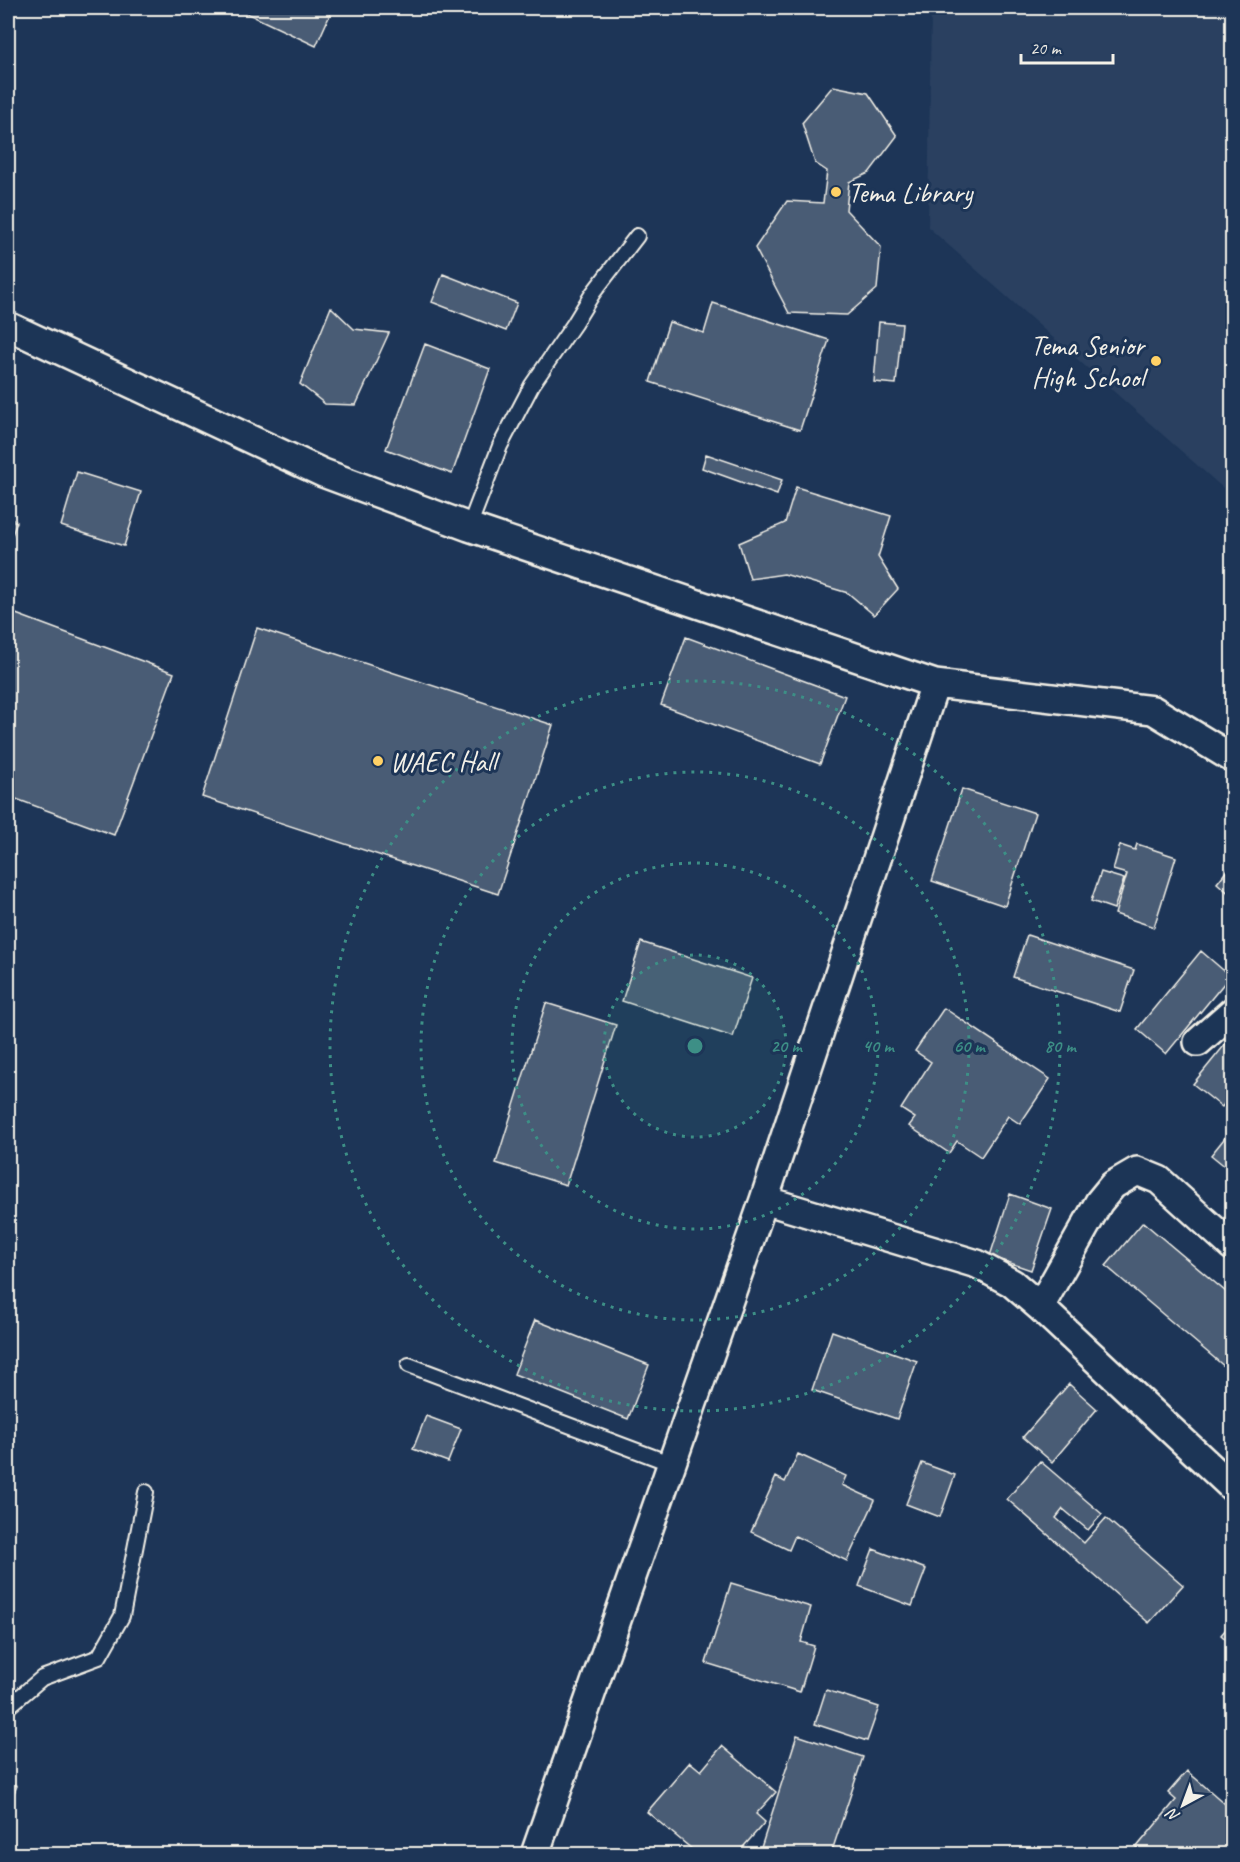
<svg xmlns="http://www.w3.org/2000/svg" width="1240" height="1862" viewBox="0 0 1240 1862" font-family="Caveat,sans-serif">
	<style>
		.built { fill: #2a4060 }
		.building { fill: #485b74; stroke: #f4f1e8; stroke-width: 1.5 }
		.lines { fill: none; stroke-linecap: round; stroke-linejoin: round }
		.service-casing { stroke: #f4f1e8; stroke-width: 18 }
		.minor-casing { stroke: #f4f1e8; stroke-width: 32 }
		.service { stroke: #1d3557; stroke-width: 14 }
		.minor { stroke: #1d3557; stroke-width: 27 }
		.ring { fill: none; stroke: #3d8f86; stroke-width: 3; stroke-dasharray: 3 6 }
		.poi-dot { fill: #ffd166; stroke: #1d3557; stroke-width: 2 }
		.labels { text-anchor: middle; stroke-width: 6; stroke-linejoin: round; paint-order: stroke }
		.poi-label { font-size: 28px; fill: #f4f1e8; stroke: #1d3557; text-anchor: start }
		.centre { fill: #3d8f86; stroke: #1d3557; stroke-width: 3 }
		.ring-label { font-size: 18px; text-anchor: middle; font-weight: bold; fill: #3d8f86; stroke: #1d3557; stroke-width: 6; stroke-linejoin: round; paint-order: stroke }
	</style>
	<rect width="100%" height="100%" fill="#1d3557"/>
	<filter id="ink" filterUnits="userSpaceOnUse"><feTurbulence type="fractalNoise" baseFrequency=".0167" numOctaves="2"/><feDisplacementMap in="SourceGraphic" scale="12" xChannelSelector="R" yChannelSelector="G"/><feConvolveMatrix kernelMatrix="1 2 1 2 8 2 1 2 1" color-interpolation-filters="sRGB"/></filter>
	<g filter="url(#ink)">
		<path class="built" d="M931 8H1232V496L928 227Z"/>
		<path class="building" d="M244 8H333L316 46 242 11Z
			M833 86 868 93 897 136 869 173 849 182 846 210 881 247 877 289 847 315 789 313 755 248 787 201 823 203 827 171 815 163 802 123Z
			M443 274 517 303 506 331 432 302Z
			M713 303 829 340 800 430 650 382 669 322 704 333Z
			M331 307 354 329 389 333 356 405 325 404 300 384Z
			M879 322 902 324 896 384 874 382Z
			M425 344 490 369 452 474 386 449Z
			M706 454 782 480 777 495 702 468Z
			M77 472 141 492 124 546 61 526Z
			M796 487 891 516 878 557 898 589 874 615 848 593 784 574 750 579 739 543 785 523Z
			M8 518 17 522 8 545Z
			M8 611 174 673 114 835 8 796Z
			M257 628 553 725 498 894 202 797Z
			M686 637 845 696 820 764 661 705Z
			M962 789 1035 813 1005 906 932 881Z
			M1137 844 1176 857 1154 927 1115 914 1127 874 1113 870 1120 845 1135 850Z
			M1232 864V896L1217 883Z
			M1101 872 1124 879 1114 909 1091 901Z
			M1027 935 1134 970 1120 1012 1013 977Z
			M641 942 752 978 733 1037 622 1001Z
			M1201 951 1230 976 1166 1054 1137 1029Z
			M546 1003 616 1025 566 1185 496 1163Z
			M944 1008 1050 1079 1020 1124 1008 1116 981 1157 957 1141 949 1153 909 1126 915 1118 901 1109 931 1062 915 1051Z
			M1232 1036V1093L1222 1107 1193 1084Z
			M1232 1129V1172L1211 1155Z
			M1010 1194 1052 1209 1031 1270 990 1256Z
			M1143 1222 1232 1297V1373L1106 1266Z
			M535 1320 649 1365 628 1419 514 1374Z
			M832 1331 917 1361 897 1419 812 1390Z
			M1069 1384 1097 1409 1052 1462 1023 1437Z
			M426 1416 461 1429 448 1462 413 1449Z
			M798 1454 846 1476 842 1485 875 1500 847 1561 795 1536 789 1550 751 1532 776 1477 785 1482Z
			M1040 1461 1102 1514 1088 1530 1063 1509 1056 1518 1084 1543 1106 1518 1183 1585 1149 1623 1007 1499Z
			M922 1463 955 1475 940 1517 906 1504Z
			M873 1549 926 1569 912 1606 859 1586Z
			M731 1583 811 1607 801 1642 814 1646 800 1692 706 1663Z
			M1232 1622V1645L1221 1635Z
			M826 1690 879 1707 867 1741 815 1724Z
			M797 1735 863 1757 831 1854H759Z
			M722 1746 776 1792 756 1814 765 1822 737 1854H698L647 1812 690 1762 701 1771Z
			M1187 1771 1232 1810V1854H1143L1136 1848 1176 1800 1168 1793Z
			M8 1782 17 1786 8 1807Z"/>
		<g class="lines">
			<defs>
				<path id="service" d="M469 527 500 446 532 385 574 324 593 293 637 236
					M409 1365 672 1464
					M8 1707 42 1678 99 1657 122 1616 146 1492"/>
				<path id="minor" d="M8 326 323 473 469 527 935 684 764 1200 535 1854
					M935 684 1153 710 1232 758
					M1198 1042 1232 1012
					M764 1200 977 1264 1012 1283 1040 1307 1232 1487
					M1040 1307 1099 1202 1113 1185 1137 1171 1159 1180 1232 1246"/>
			</defs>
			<use href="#service" class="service-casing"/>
			<use href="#minor" class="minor-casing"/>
			<use href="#service" class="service"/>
			<use href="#minor" class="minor"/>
		</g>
	</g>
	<circle cx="695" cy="1046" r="91" fill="#3d8f86" fill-opacity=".12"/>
	<g class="ring">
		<circle cx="695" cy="1046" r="91"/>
		<circle cx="695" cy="1046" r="183"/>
		<circle cx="695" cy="1046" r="274"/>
		<circle cx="695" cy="1046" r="365"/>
	</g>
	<g class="poi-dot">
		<circle cx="836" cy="192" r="6"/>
		<circle cx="1156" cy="361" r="6"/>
		<circle cx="378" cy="761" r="6"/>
	</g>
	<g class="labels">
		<g class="poi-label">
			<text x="848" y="202">Tema Library</text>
			<text x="1144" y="355" text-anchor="end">Tema Senior<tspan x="1144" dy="32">High School</tspan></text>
			<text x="390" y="771">WAEC Hall</text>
		</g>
	</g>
	<circle cx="695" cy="1046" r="9" class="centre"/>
	<g class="ring-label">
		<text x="786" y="1052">20 m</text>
		<text x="878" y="1052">40 m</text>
		<text x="969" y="1052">60 m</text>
		<text x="1060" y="1052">80 m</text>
	</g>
	<rect width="1240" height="1862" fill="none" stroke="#1d3557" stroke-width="30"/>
	<rect x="15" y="15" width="1210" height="1832" fill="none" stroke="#f4f1e8" stroke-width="2" filter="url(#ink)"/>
	<g transform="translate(1183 1805) rotate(221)" stroke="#1d3557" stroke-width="4.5" paint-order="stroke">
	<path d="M0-4.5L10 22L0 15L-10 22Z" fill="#f4f1e8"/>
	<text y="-9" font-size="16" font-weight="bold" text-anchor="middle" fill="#f4f1e8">N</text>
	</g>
	<path d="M1021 54v9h92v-9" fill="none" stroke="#f4f1e8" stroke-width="3"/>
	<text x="1030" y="54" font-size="18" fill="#f4f1e8" stroke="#1d3557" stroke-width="4.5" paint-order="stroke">20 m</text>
</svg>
